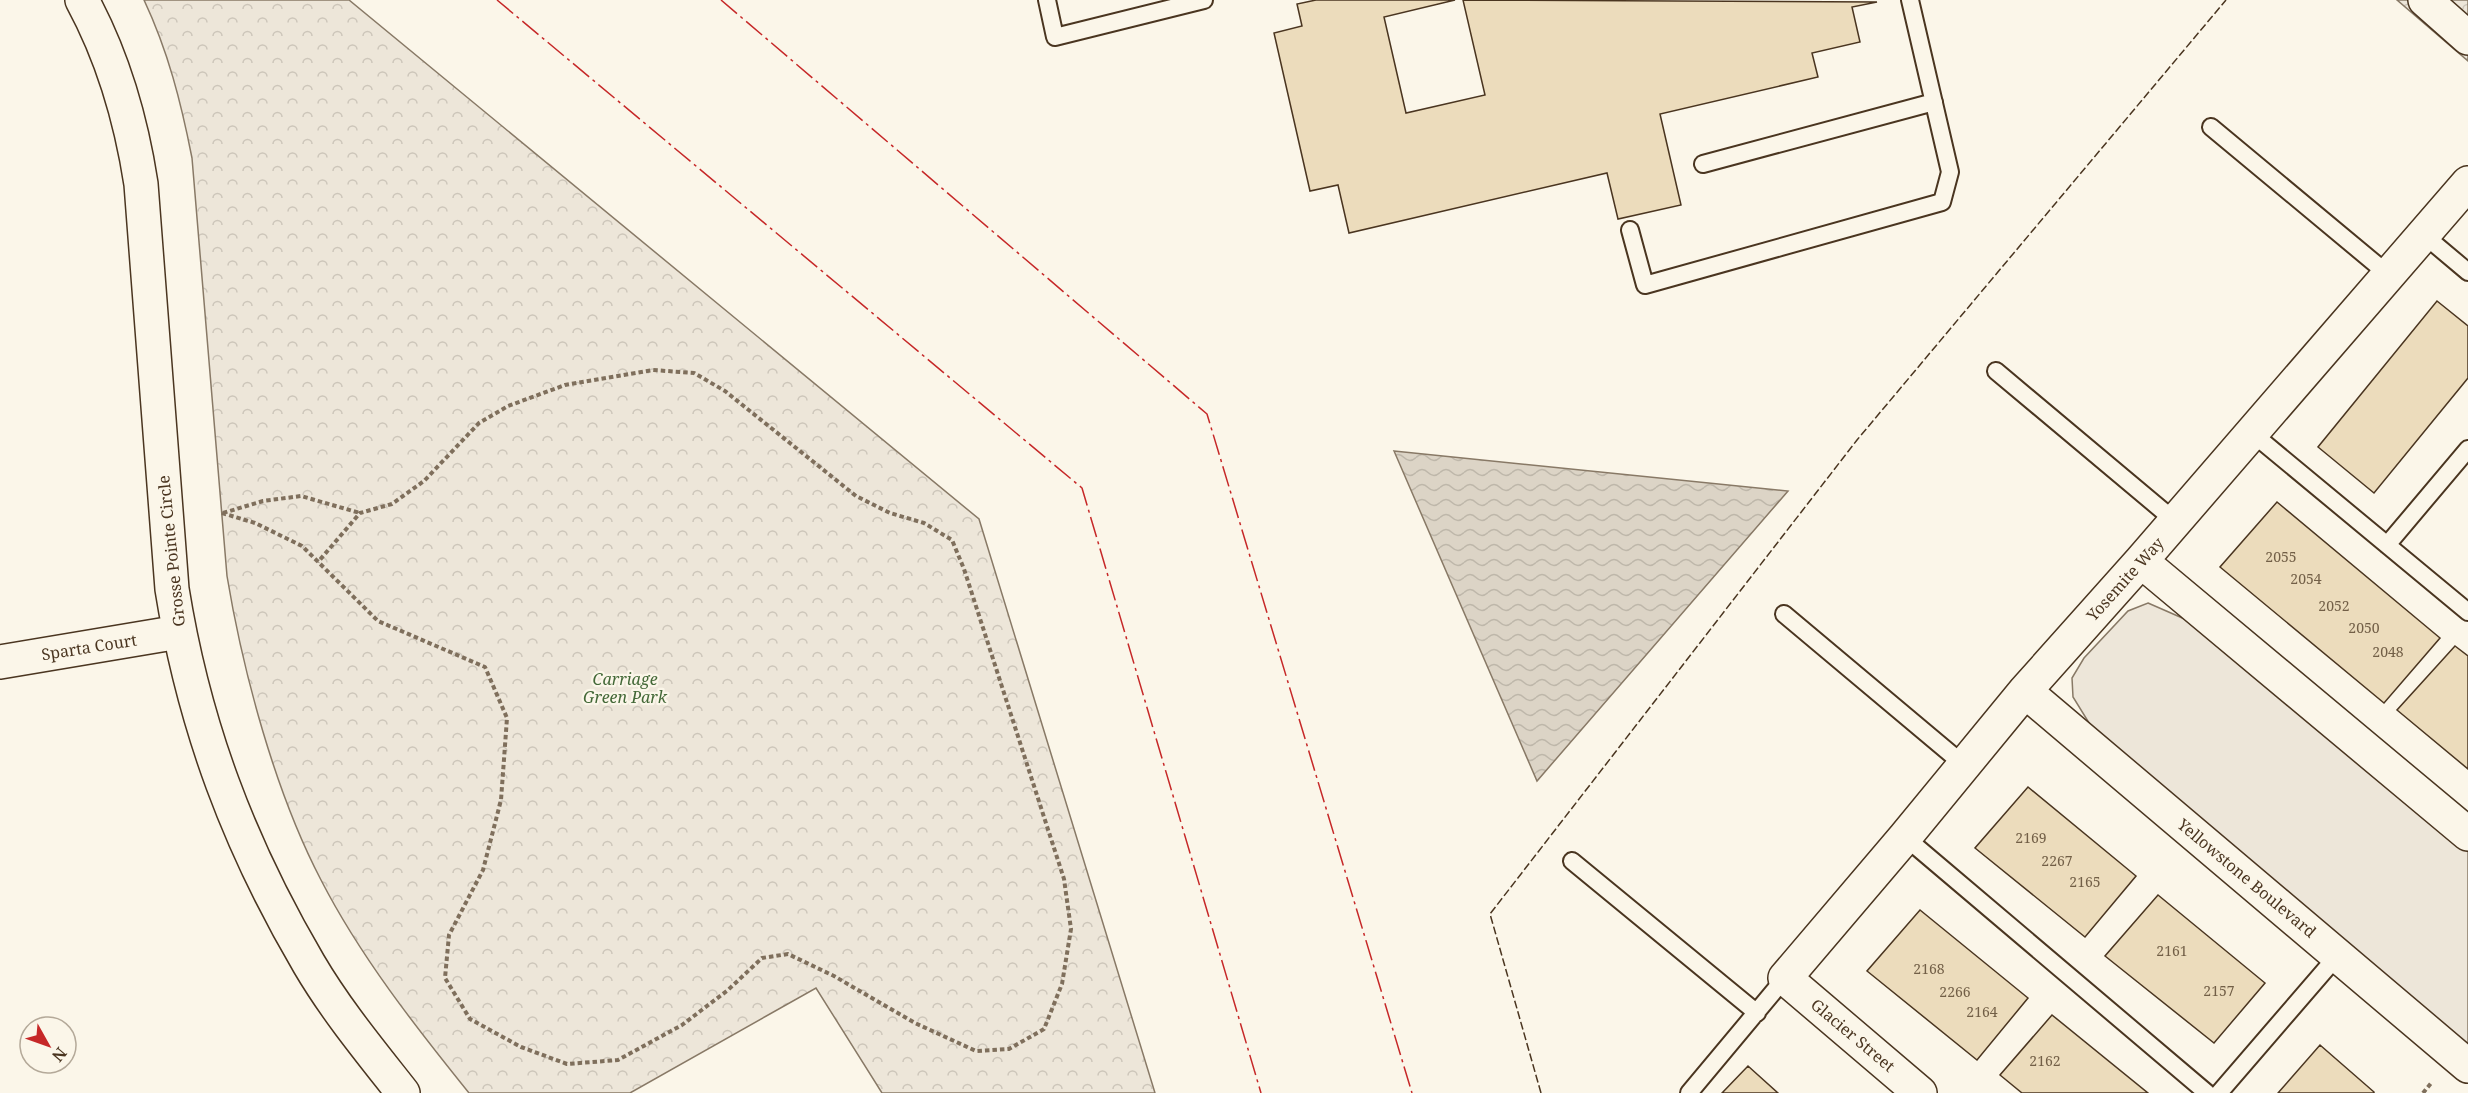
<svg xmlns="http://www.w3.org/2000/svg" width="2468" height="1093" viewBox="0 0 2468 1093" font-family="'Noto Serif',serif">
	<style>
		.grass { fill: #ede6d9; stroke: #887966; stroke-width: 1.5 }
		.forest { fill: url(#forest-crowns); stroke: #887966; stroke-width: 1.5 }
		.water { fill: url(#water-waves); stroke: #887966; stroke-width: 1.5 }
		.building { fill: #ecdcbc; stroke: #4a3520; stroke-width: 1.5 }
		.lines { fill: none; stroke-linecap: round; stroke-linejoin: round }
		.lane-casing { stroke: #4a3520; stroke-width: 20 }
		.street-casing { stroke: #4a3520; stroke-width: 36 }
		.path { stroke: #7f6f5c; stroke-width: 4; stroke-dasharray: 4.5 3; stroke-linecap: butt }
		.lane { stroke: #fbf6e9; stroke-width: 16 }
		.street { stroke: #fbf6e9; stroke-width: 33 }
		.fence { stroke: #4a3520; stroke-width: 1.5; stroke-dasharray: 8 3; stroke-linecap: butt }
		.power { stroke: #c62828; stroke-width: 1.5; stroke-dasharray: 21 4.5 3 4.5; stroke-linecap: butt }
		.labels { text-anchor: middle; stroke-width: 4.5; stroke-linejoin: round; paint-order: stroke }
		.number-label { font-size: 14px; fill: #725f47 }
		.street-label { font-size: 16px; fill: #4a3520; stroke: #fbf6e9 }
		.park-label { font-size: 16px; font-style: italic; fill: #436837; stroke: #fbf6e9 }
	</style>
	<defs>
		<pattern id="forest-crowns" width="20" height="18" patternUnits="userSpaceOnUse" patternTransform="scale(1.5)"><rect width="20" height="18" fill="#ede6d9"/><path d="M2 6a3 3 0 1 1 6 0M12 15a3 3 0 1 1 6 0" fill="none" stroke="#cdc6ba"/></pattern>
		<pattern id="water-waves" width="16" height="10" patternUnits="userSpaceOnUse" patternTransform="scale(1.5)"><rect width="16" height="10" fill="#dcd4c6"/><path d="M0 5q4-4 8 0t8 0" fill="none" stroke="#beb7aa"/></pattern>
	</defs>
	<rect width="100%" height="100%" fill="#fbf6e9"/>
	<path class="grass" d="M2148 603 2196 624 2468 852V1052L2094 731 2073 697 2072 678 2084 658 2128 611Z"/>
	<path class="forest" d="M144 0H349L979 519 1155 1093H882L816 988 630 1093H469C415 1026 360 956 321 880 275 792 243 672 227 576L192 158C181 102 168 51 144 0Z
		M2397 0H2468V61Z"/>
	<path class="water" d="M1394 451 1788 491 1537 781Z"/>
	<path class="building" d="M1316 0H1455L1384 17 1406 113 1485 95 1463 0 1877 2 1852 7 1860 42 1812 53 1818 77 1660 114 1681 205 1618 219 1607 173 1349 233 1338 185 1310 191 1274 33 1302 26 1297 4Z
		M2437 301 2468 326V378L2374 493 2318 447Z
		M2277 502 2440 638 2384 703 2220 567Z
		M2455 646 2468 656V769L2397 710Z
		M2028 787 2136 876 2085 937 1975 848Z
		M2158 895 2265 983 2214 1043 2105 956Z
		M1920 910 2028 998 1977 1060 1867 971Z
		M2052 1015 2148 1093H2022L2000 1075Z
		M2320 1045 2374 1092V1093H2278Z
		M1748 1066 1778 1093H1722Z"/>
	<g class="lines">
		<defs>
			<path id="lane" d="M1047 0 1055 37 1204 0
				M2211 127 2389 275
				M1703 164 1934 102
				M1630 230 1645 285 1942 202 1950 172 1910 0
				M2424 235 2468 272
				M1996 371 2175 521
				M2252 433 2468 612
				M2387 545 2468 449
				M1784 614 1964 765
				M1905 837 2207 1093
				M1572 861 1757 1013
				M1689 1093 1785 978
				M2219 1093 2338 955"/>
			<path id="street" d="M82 0C114 59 131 119 141 184L172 589C194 726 239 845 309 964 336 1010 370 1051 403 1093
				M2425 0 2468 38
				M2141 561 2468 834
				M0 662 179 632
				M2025 691 2468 1066
				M1920 1093 1785 978 1905 837 2025 691 2141 561 2468 183"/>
		</defs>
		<use href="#lane" class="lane-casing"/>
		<use href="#street" class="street-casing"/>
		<path class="path" d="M222 513 255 523 302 546 378 621 485 667 507 718 501 800 483 870 449 935 445 978 470 1019 521 1047 567 1064 618 1060 682 1025 728 990 762 958 788 954 834 976 915 1023 976 1051 1009 1049 1044 1029 1062 984 1071 929 1064 879 964 569 952 540 924 523 890 513 856 496 725 391 694 373 653 370 565 385 508 406 479 423 424 481 392 504 360 513 318 562
			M223 513 263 501 301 496 360 513
			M2423 1093 2432 1082"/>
		<use href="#lane" class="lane"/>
		<use href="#street" class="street"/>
		<path class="fence" d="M1541 1093 1490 914 1857 440 2226 0"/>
		<path class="power" d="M497 0 1082 488 1261 1093
			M721 0 1207 414 1412 1093"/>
	</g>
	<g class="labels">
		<g class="number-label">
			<text x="2281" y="562">2055</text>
			<text x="2306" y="584">2054</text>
			<text x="2334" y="611">2052</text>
			<text x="2364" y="633">2050</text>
			<text x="2388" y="657">2048</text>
			<text x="2031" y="843">2169</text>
			<text x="2057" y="866">2267</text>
			<text x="2085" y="887">2165</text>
			<text x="2172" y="956">2161</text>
			<text x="1929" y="974">2168</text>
			<text x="2219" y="996">2157</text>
			<text x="1955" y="997">2266</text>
			<text x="1982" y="1017">2164</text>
			<text x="2045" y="1066">2162</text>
		</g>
		<g class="street-label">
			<text transform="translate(171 551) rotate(-96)" y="6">Grosse Pointe Circle</text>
			<text transform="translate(2125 579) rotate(-48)" y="6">Yosemite Way</text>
			<text transform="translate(89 647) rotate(-9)" y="6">Sparta Court</text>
			<text transform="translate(2247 878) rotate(40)" y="6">Yellowstone Boulevard</text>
			<text transform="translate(1853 1035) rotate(40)" y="6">Glacier Street</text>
		</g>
		<g class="park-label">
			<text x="625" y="685">Carriage<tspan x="625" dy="18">Green Park</tspan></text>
		</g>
	</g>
	<g transform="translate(48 1045) rotate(130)"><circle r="28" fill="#fbf6e9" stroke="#b4a999" stroke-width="1.5"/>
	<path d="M0-4.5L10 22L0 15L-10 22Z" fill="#c62828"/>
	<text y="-9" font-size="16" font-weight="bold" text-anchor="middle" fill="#4a3520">N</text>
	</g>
</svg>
